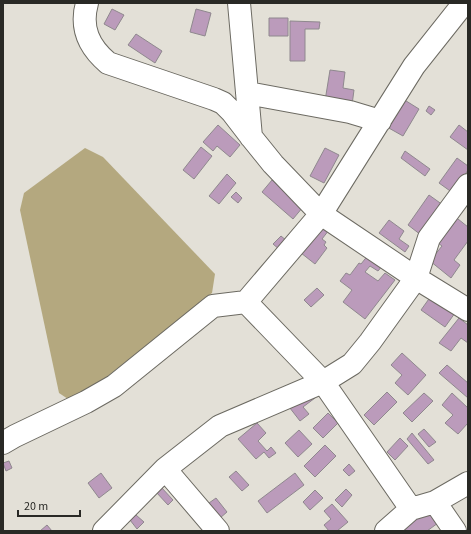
<svg xmlns="http://www.w3.org/2000/svg" width="471" height="534" viewBox="0 0 471 534" font-family="'Source Sans 3',sans-serif">
	<style>
		.water { fill: #b4a87f }
		.building { fill: #bb9bbb; stroke: #8f888e }
		.lines { fill: none; stroke-linecap: round; stroke-linejoin: round }
		.minor-casing { stroke: #6c6a62; stroke-width: 24 }
		.minor { stroke: #fff; stroke-width: 22 }
	</style>
	<rect width="100%" height="100%" fill="#e3e0d7"/>
	<path class="water" d="M85 148 103 157 215 274 212 293 74 403 59 393 20 210 24 193Z"/>
	<path class="building" d="M112 9 124 15 115 30 104 24Z
		M196 9 211 13 205 36 190 32Z
		M269 18H288V36H269Z
		M290 21 320 22 319 29H305V61H290Z
		M136 34 162 51 155 63 128 45Z
		M330 70 345 72 343 88 354 90 352 105 325 101Z
		M403 99 419 109 403 136 387 127Z
		M429 106 435 110 431 115 426 111Z
		M218 125 240 145 230 157 217 146 213 151 203 142Z
		M459 125 468 132V150L450 137Z
		M201 147 212 156 194 179 183 170Z
		M325 148 339 155 324 183 310 176Z
		M405 151 430 169 425 176 401 158Z
		M457 158 468 166V170L453 193 439 183Z
		M227 174 236 183 219 204 209 196Z
		M272 180 303 207 293 219 262 192Z
		M236 192 242 198 238 203 231 197Z
		M429 195 443 205 421 235 408 225Z
		M453 215 468 227V241L454 260 460 265 451 278 430 261 442 246 433 239Z
		M389 220 404 231 399 239 409 246 405 252 379 233Z
		M323 225 329 230 322 239 326 242 324 245 327 248 315 264 301 253Z
		M281 236 287 241 280 250 273 244Z
		M369 254 383 265 378 271 370 266 365 272 378 281 385 273 395 280 365 319 343 302 352 290 340 281 346 273 350 275 359 263 361 264Z
		M317 288 324 295 311 307 304 300Z
		M431 296 455 313 445 327 421 310Z
		M459 318 468 325V343L461 338 451 351 439 343Z
		M402 353 426 375 408 395 395 383 402 375 391 365Z
		M447 365 468 383V398L439 373Z
		M305 387 315 398 303 407 309 414 300 421 286 403Z
		M387 392 397 402 374 425 364 415Z
		M424 393 433 401 412 422 403 413Z
		M452 393 468 408V423L458 434 445 423 453 415 442 405Z
		M328 413 338 423 323 438 313 428Z
		M257 423 266 433 258 441 267 451 271 447 276 453 269 458 264 452 256 459 238 439Z
		M424 429 436 442 429 447 418 434Z
		M299 430 312 444 298 457 285 443Z
		M412 433 434 460 428 464 407 439Z
		M400 438 408 446 395 460 387 452Z
		M325 445 336 456 315 477 304 466Z
		M9 461 12 468 6 471 3 463Z
		M349 464 355 471 349 476 343 470Z
		M236 471 249 485 242 491 229 477Z
		M101 473 112 488 99 498 88 483Z
		M295 473 304 485 267 513 258 501Z
		M161 487 173 500 168 505 156 492Z
		M346 489 352 495 342 507 335 500Z
		M315 490 323 498 310 510 303 502Z
		M216 498 227 512 220 518 209 503Z
		M332 504 348 522 337 531H329L324 525 331 519 324 511Z
		M427 508 438 523 427 531H396Z
		M136 515 144 522 137 529 130 520Z
		M47 525 52 531H40Z"/>
	<g class="lines">
		<defs>
			<path id="minor" d="M87 3C80 28 89 47 108 63L214 99 223 103 232 112 252 138 273 164 321 214 416 278 468 310
				M239 3 251 137
				M247 93 350 112 380 121
				M246 302 323 382 411 509
				M3 443 15 436 86 402 114 386 213 306 246 302 321 214 414 66 464 3
				M165 469 218 531
				M435 502 455 531
				M104 531 165 469 220 426 323 382 352 364 370 342 416 278 429 238 468 185
				M386 531 411 509 435 502 468 483"/>
		</defs>
		<use href="#minor" class="minor-casing"/>
		<use href="#minor" class="minor"/>
	</g>
	<rect width="471" height="534" fill="none" stroke="#292925" stroke-width="8"/>
	<path d="M18 510v6h62v-6" fill="none" stroke="#292925" stroke-width="2"/>
	<text x="24" y="510" font-size="12" fill="#292925" stroke="#e3e0d7" stroke-width="3" paint-order="stroke">20 m</text>
</svg>
